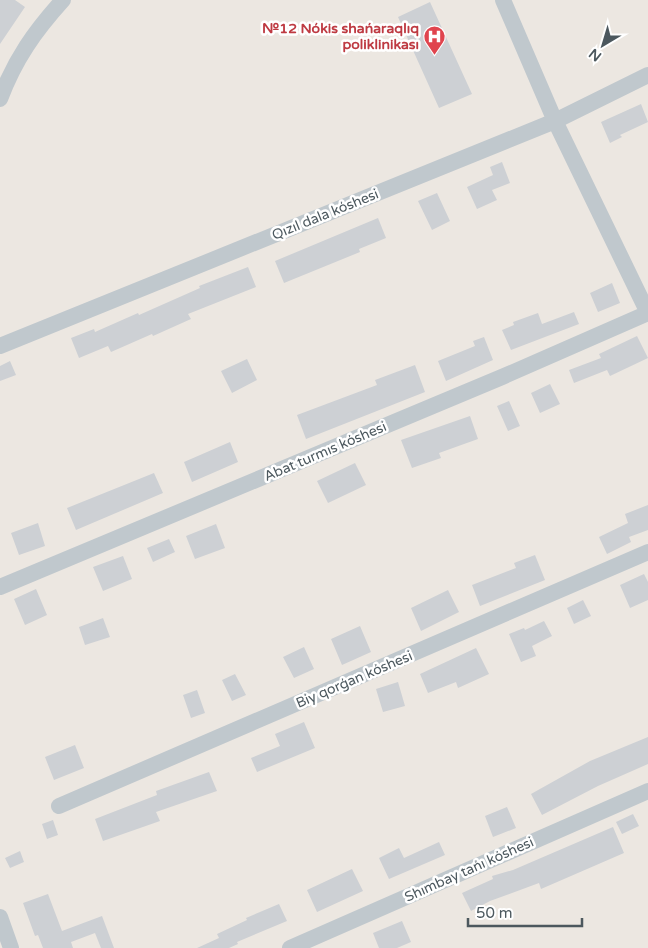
<svg xmlns="http://www.w3.org/2000/svg" width="648" height="948" viewBox="0 0 648 948" font-family="'Varela Round',sans-serif">
	<style>
		.sand { fill: #ece7e1 }
		.building { fill: #cdd0d4 }
		.lines { fill: none; stroke-linecap: round; stroke-linejoin: round }
		.minor { stroke: #c0c8cd; stroke-width: 16 }
		.labels { text-anchor: middle; stroke-width: 5; stroke-linejoin: round; paint-order: stroke }
		.health-label { font-size: 14px; font-weight: bold; fill: #be3a42; stroke: #fff; text-anchor: end }
		.street-label { font-size: 14px; fill: #4c585e; stroke: #fff }
	</style>
	<rect width="100%" height="100%" fill="#f4f3f3"/>
	<path class="sand" d="M0 0H648V948H0Z"/>
	<path class="building" d="M0 0H15L25 7 0 44Z
		M430 2 472 94 439 108 398 17Z
		M641 104 648 122 620 135 622 137 610 143 601 122Z
		M502 162 510 183 492 190 497 200 477 209 467 187 493 175 490 167Z
		M437 193 450 221 432 230 418 201Z
		M378 218 386 238 359 249 360 252 284 283 275 261Z
		M248 267 256 287 188 314 191 319 153 336 152 334 111 352 108 346 79 358 71 338 94 329 95 332 138 313 139 315 200 288 199 286Z
		M612 283 620 303 598 312 590 293Z
		M574 312 579 324 511 350 502 330 514 325 513 322 538 313 542 324Z
		M637 336 648 358 610 376 607 370 574 383 569 370 601 358 599 354Z
		M484 337 493 360 446 381 438 361 475 346 473 341Z
		M247 359 257 380 232 393 221 371Z
		M10 361 16 375 0 381V366Z
		M415 365 425 392 306 439 297 415 377 385 375 380Z
		M550 384 560 404 540 413 531 393Z
		M509 401 520 426 508 431 497 406Z
		M470 416 478 439 439 453 441 458 412 468 401 440Z
		M230 442 238 462 192 482 184 462Z
		M355 463 366 485 328 503 317 481Z
		M154 473 163 493 76 530 67 508Z
		M648 505V530L629 537 631 542 607 554 599 537 628 523 625 514Z
		M38 523 45 546 19 555 11 533Z
		M216 524 225 548 195 559 186 536Z
		M169 539 175 552 153 562 147 548Z
		M535 555 545 580 480 606 472 585 516 568 514 563Z
		M123 556 132 579 103 591 93 567Z
		M644 574 648 582V600L630 608 620 585Z
		M36 589 47 615 25 625 14 599Z
		M448 590 459 612 421 631 411 608Z
		M583 600 591 616 574 624 567 608Z
		M103 618 110 637 85 645 79 627Z
		M544 621 552 636 532 646 536 656 521 662 509 634 524 628 525 630Z
		M360 626 371 652 342 665 331 639Z
		M304 647 314 669 294 678 283 657Z
		M476 648 489 674 458 688 456 682 428 693 420 674Z
		M235 674 246 695 232 701 222 680Z
		M398 682 405 706 383 712 376 689Z
		M197 690 205 713 191 718 183 695Z
		M304 722 315 748 257 772 251 758 280 746 275 734Z
		M648 737V764L598 786 542 815 531 794 590 761Z
		M75 745 84 768 54 780 45 757Z
		M209 772 217 791 156 812 160 821 103 841 95 819 157 795 156 791Z
		M507 807 516 828 493 837 485 816Z
		M633 814 639 826 622 834 616 822Z
		M53 820 58 835 47 839 42 824Z
		M613 827 624 853 541 889 539 883 490 901 471 911 462 893 493 879 492 876 513 870Z
		M439 842 445 855 389 879 379 858 399 848 404 858Z
		M20 851 24 862 10 868 5 858Z
		M352 869 363 891 317 912 307 890Z
		M48 894 62 931 102 916 114 948H101L95 933 71 942 73 948H43L38 935 35 936 23 903Z
		M279 904 287 921 237 942 238 944 229 948H197L219 938 217 934 247 920 246 918Z
		M402 921 411 942 397 948H379L373 933Z"/>
	<g class="lines">
		<path class="minor" d="M503 0 555 121 648 313
			M0 99C15 59 35 31 63 0
			M0 346 555 121 648 75
			M0 587 502 377 648 313
			M59 806 648 552
			M0 917 11 948
			M290 948 648 791"/>
	</g>
	<defs>
		<symbol id="hospital-pin" viewBox="-11 -11 22 30"><path d="M0 17L-7.5 6A9.5 9.5 0 1 1 7.5 6Z" fill="#e0444e" stroke="#fff"/><path d="M-5-5h3v3.5h4V-5h3V5h-3V1.5h-4V5h-3Z" fill="#fff"/></symbol>
	</defs>
	<g fill-rule="evenodd">
		<use href="#hospital-pin" x="422" y="24" width="25" height="34"/>
	</g>
	<g class="labels">
		<g class="health-label">
			<text x="419" y="33">№12 Nókis shańaraqlıq<tspan x="419" dy="16">poliklinikası</tspan></text>
		</g>
		<g class="street-label">
			<text transform="translate(325 214) rotate(-22)" y="5">Qızıl dala kóshesi</text>
			<text transform="translate(325 451) rotate(-23)" y="5">Abat turmıs kóshesi</text>
			<text transform="translate(354 679) rotate(-23)" y="5">Biy qorǵan kóshesi</text>
			<text transform="translate(469 869) rotate(-24)" y="5">Shımbay tańı kóshesi</text>
		</g>
	</g>
	<g transform="translate(603 45) rotate(218)" stroke="#ffffff" stroke-width="4" paint-order="stroke">
	<path d="M0-4L9 19L0 12L-9 19Z" fill="#4c585e"/>
	<text y="-8" font-size="14" font-weight="bold" text-anchor="middle" fill="#4c585e">N</text>
	</g>
	<path d="M468 918v8h114v-8" fill="none" stroke="#4c585e" stroke-width="2.5"/>
	<text x="476" y="918" font-size="15" fill="#4c585e" stroke="#ffffff" stroke-width="4" paint-order="stroke">50 m</text>
</svg>
